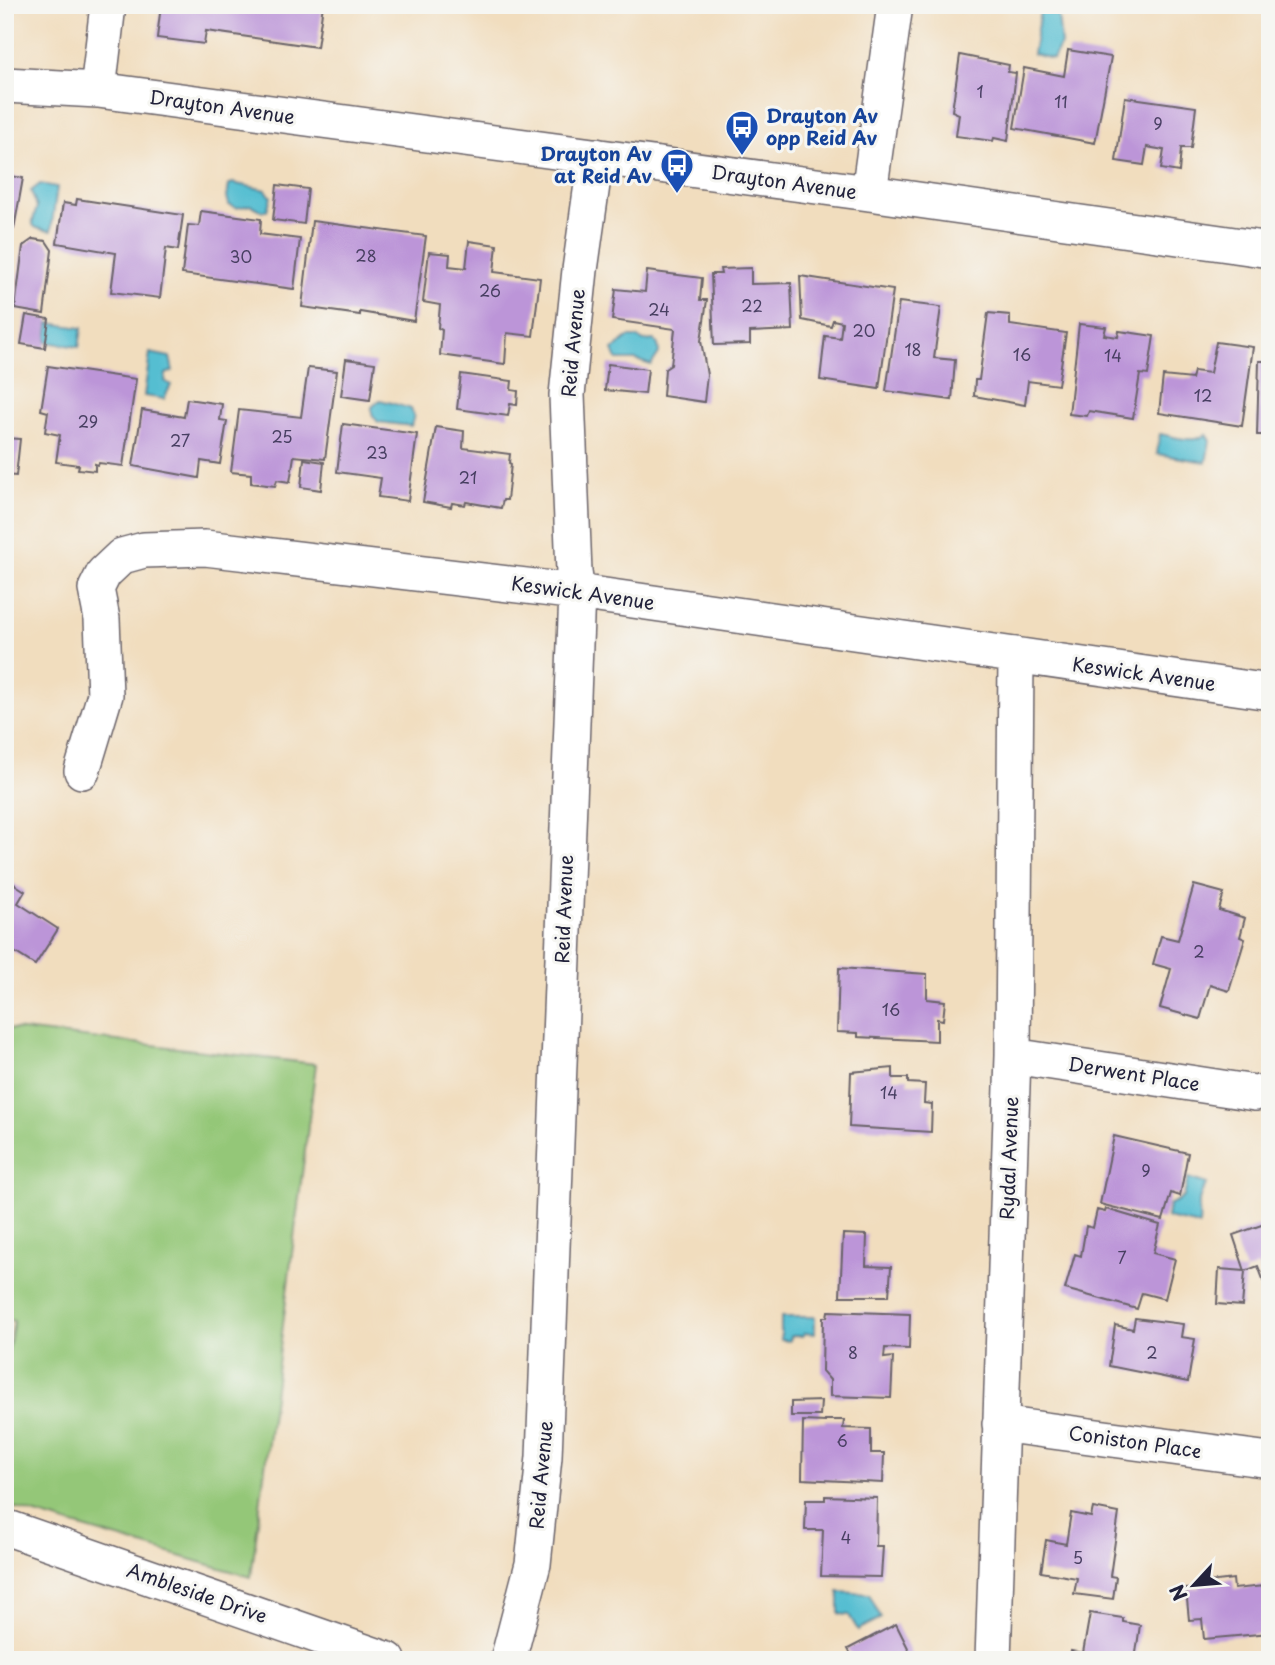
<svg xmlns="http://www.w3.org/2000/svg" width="1275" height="1665" viewBox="0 0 1275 1665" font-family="'Playpen Sans',sans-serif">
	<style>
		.green { fill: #94c778; stroke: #5b745a; stroke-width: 2 }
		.water { fill: #55bed1; stroke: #3c7086; stroke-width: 2 }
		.building { fill: #bc95d8 }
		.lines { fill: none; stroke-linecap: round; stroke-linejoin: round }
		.minor-casing { stroke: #6a6369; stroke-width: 38 }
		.minor { stroke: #fff; stroke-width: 35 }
		.labels { text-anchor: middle; stroke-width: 6; stroke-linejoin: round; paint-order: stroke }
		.number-label { font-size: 16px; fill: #483f62 }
		.street-label { font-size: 19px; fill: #22223b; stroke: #f6f6f2 }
		.transit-label { font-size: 19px; font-weight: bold; fill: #164399; stroke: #f6f6f2; text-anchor: start }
	</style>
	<rect width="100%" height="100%" fill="#f6f6f2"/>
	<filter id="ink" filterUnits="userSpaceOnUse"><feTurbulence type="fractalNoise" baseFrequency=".0143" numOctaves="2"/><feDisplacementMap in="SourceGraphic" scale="14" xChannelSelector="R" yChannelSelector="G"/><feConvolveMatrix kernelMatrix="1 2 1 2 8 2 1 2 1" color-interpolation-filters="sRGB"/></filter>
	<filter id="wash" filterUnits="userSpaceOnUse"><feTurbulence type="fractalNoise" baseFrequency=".00686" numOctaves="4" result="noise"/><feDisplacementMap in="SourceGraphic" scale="28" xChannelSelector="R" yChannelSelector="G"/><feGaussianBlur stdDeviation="1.57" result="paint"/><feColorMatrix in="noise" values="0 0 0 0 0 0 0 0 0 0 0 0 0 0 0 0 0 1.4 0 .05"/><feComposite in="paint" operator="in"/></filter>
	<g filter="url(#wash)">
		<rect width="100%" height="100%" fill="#f1ddbe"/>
		<path class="green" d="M5 1028 316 1064 251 1577 5 1505V1369L14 1321 5 1319Z"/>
		<path class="water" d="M1040 11 1058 15 1061 44 1053 59 1033 54Z
			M232 183 266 190 271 197 267 210 262 211 251 205 236 208 229 205 227 197 229 185Z
			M40 184 57 187 51 231C27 228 32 225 37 207L31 191Z
			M49 323 82 328 79 347 46 342Z
			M629 337H637L644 341 654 340 658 345 659 353 651 365 636 360H617L613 350Z
			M150 353 170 357 173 371 166 374 165 381 171 385 164 399 144 396Z
			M380 400C381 400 409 408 411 409L414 416 411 426 378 422 372 414V407Z
			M1160 434C1173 436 1197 445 1206 434L1210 441 1206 462 1157 454Z
			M1188 1178 1207 1184C1194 1201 1201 1206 1199 1225L1167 1218 1169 1205 1184 1197Z
			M781 1317H815V1334L804 1333 803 1336H791L790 1341 781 1340Z
			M839 1592 869 1594 881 1618 858 1630 849 1615 839 1614Z"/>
		<g id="blocks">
			<path class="building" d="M5 5H11L7 34H5Z
				M161 5H323L317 47 206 31 204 44 157 38Z
				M1068 50 1111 57 1095 143 1014 128 1024 68 1064 76Z
				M960 55 1009 65 1008 72 1016 73 1008 141 994 138 993 141 956 136 959 114 952 111Z
				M1125 97 1196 107 1191 148H1181L1179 172 1161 169 1164 150 1147 147 1144 165 1116 161Z
				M5 175 23 178 14 229 5 228Z
				M277 185 308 189 304 224 273 220Z
				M77 199 183 215 178 250 166 248 160 298 111 292 116 253 57 243 63 203 76 205Z
				M201 211 261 219 260 234 300 239 294 289 182 274 188 225 199 226Z
				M312 221 426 236 414 321 360 312V315L302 307Z
				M33 239 46 241 52 250 44 314 15 309 23 246Z
				M469 241 497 245 494 272 540 278 533 336 507 333 505 364 440 355 442 330 438 328 440 305 423 302 429 252 450 254 449 266 466 268Z
				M751 268V284L791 283 793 330 750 332V344L714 345 711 274H721L720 269Z
				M647 271 702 278 700 300H707L701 341 707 375 704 402 663 396 665 369 671 365 675 329 612 320 616 289 645 292Z
				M800 276 893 290 879 389 820 380 825 336 840 338 842 322 833 320 831 326 802 320Z
				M899 302 941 307 934 358 955 360 952 400 886 391Z
				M988 313 1010 315V325L1066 333 1058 385 1028 381 1025 405 974 396 975 380H979Z
				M26 315 49 319 45 348 21 344Z
				M1079 324 1106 327 1104 335 1118 337 1119 331 1154 336 1148 375 1140 374 1133 418 1089 411 1087 416 1069 414Z
				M1216 342 1253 347 1242 426 1159 413 1163 376 1192 379 1194 371 1210 373Z
				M346 359 375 363 370 400 341 396Z
				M1259 361H1270V435H1257Z
				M608 364 648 369 645 394 605 390Z
				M48 366 136 379 123 466 99 463 98 465 95 464V471L78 469 79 465 56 462 60 435 45 432 48 412 41 410Z
				M308 368 337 371 325 459 294 456 290 482 277 480 275 486 251 483V474L231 472 239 410 301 417Z
				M461 374 512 381 511 390 518 391 517 405 510 404 508 416 457 409Z
				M187 399 222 404 220 420 227 421 220 464 201 461 199 478 133 466 142 410 184 417Z
				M343 424 417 434 408 501 378 497 381 478 337 472Z
				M436 427 464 431 463 448 510 454 509 463 511 464 507 500H503L501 508 466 502 465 505 452 503 451 507 423 502Z
				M5 438 20 439 16 476 5 475Z
				M304 459 324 462 321 490 301 487Z
				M5 878 25 891 18 903 58 929 35 965 5 946Z
				M1194 885 1224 893 1219 910 1245 918 1240 937 1245 939 1229 991 1210 985 1200 1019 1160 1008 1171 969 1153 964 1161 936 1178 940Z
				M839 968 927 974V999L945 1001 943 1020 937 1019V1041L858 1037V1033L837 1032Z
				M893 1068V1078H908V1083L925 1084 924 1103 932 1104 931 1132 849 1127 851 1072Z
				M1114 1136 1188 1153 1180 1196 1171 1193 1163 1220 1100 1204Z
				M1106 1209 1160 1225 1153 1253 1175 1259 1165 1299 1142 1293 1137 1309 1065 1289 1075 1254 1081 1256 1086 1226 1093 1228 1097 1210 1105 1212Z
				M1270 1222V1286L1266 1287 1258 1266 1245 1271 1233 1235Z
				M843 1234 867 1235 866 1266 891 1267 889 1296H840Z
				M1219 1269 1245 1271 1242 1306 1217 1304Z
				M828 1311 910 1314 909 1349 885 1348 884 1358 893 1357 891 1398 830 1396V1380L822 1371 823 1317H827Z
				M1135 1318 1183 1324 1181 1337 1195 1339 1188 1382 1109 1366 1115 1325 1133 1329Z
				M821 1401 820 1416H791V1402Z
				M825 1420H844L843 1428 871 1429V1453H884L883 1483 802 1479 803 1421 825 1422Z
				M825 1496 877 1498 876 1546H883L881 1577 821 1576 823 1530H805L806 1500H825Z
				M1093 1508 1119 1513 1110 1576 1116 1577 1113 1599 1074 1594 1077 1578 1041 1572 1046 1540 1066 1544 1071 1513 1091 1517Z
				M1233 1579 1234 1589 1264 1586 1265 1592 1270 1591V1633L1204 1639 1202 1619 1189 1620 1186 1589 1200 1588 1199 1583Z
				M1090 1613 1123 1618V1622L1140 1625 1135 1660H1069L1071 1651 1083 1653Z
				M896 1624 911 1654 903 1660H854L848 1649Z
				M5 1651 41 1656V1660H5Z"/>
		</g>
	</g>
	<g filter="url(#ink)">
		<use href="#blocks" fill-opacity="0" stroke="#6a6369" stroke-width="2"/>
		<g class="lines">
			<defs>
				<path id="minor" d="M5 85 98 90 869 193 1270 250
					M98 90 108 5
					M869 193 895 5
					M82 771 105 695 102 619 96 589 104 573 122 556 144 550 205 548 577 592 1270 692
					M1013 1056 1255 1093
					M1000 1424 1270 1460
					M5 1527 388 1660
					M508 1660 533 1564 544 1457 577 592 574 572 567 395 580 270 596 156
					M993 1660 1013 1056 1016 655"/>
			</defs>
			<use href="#minor" class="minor-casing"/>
			<use href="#minor" class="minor"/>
		</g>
	</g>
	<defs>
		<symbol id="bus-pin" viewBox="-11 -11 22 30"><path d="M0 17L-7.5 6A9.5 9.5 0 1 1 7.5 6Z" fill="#1a4fb4" stroke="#f6f6f2"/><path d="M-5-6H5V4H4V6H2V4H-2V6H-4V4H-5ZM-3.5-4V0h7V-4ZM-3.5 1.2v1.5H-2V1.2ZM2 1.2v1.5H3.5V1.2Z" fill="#fff"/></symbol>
	</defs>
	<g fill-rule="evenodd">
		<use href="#bus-pin" x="723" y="108" width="38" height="52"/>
		<use href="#bus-pin" x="658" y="146" width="38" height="52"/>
	</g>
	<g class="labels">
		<g class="number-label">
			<text x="980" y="98">1</text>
			<text x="1061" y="108">11</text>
			<text x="1158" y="130">9</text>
			<text x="366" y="262">28</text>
			<text x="241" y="263">30</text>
			<text x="490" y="297">26</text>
			<text x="752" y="312">22</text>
			<text x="659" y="316">24</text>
			<text x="864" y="337">20</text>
			<text x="913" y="356">18</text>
			<text x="1022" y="361">16</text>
			<text x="1113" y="362">14</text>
			<text x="1203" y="402">12</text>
			<text x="88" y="428">29</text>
			<text x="282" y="443">25</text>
			<text x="180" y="447">27</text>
			<text x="377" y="459">23</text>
			<text x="468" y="484">21</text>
			<text x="1199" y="958">2</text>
			<text x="891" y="1016">16</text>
			<text x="889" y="1099">14</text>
			<text x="1146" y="1177">9</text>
			<text x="1122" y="1264">7</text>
			<text x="853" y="1359">8</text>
			<text x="1152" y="1359">2</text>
			<text x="842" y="1447">6</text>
			<text x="846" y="1544">4</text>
			<text x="1078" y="1564">5</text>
		</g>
		<g class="street-label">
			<text transform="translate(222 107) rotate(8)" y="7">Drayton Avenue</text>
			<text transform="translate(784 182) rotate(8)" y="7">Drayton Avenue</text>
			<text transform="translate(573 343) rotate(-85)" y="7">Reid Avenue</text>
			<text transform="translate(583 593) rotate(8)" y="7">Keswick Avenue</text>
			<text transform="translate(1144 674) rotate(8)" y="7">Keswick Avenue</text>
			<text transform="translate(564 909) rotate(-88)" y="7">Reid Avenue</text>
			<text transform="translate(1134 1074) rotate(9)" y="7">Derwent Place</text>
			<text transform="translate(1009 1158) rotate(-88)" y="7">Rydal Avenue</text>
			<text transform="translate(1135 1442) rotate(8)" y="7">Coniston Place</text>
			<text transform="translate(541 1475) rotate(-85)" y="7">Reid Avenue</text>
			<text transform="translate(197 1593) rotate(19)" y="7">Ambleside Drive</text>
		</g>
		<g class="transit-label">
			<text x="766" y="123">Drayton Av<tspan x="766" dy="22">opp Reid Av</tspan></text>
			<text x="652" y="161" text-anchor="end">Drayton Av<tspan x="652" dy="22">at Reid Av</tspan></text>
		</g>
	</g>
	<rect width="1275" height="1665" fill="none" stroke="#f6f6f2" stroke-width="28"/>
	<g transform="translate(1194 1585) rotate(244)" stroke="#f6f6f2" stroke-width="5" paint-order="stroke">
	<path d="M0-5L12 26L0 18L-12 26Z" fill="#22223b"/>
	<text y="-10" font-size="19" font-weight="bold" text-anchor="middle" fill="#22223b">N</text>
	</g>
</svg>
